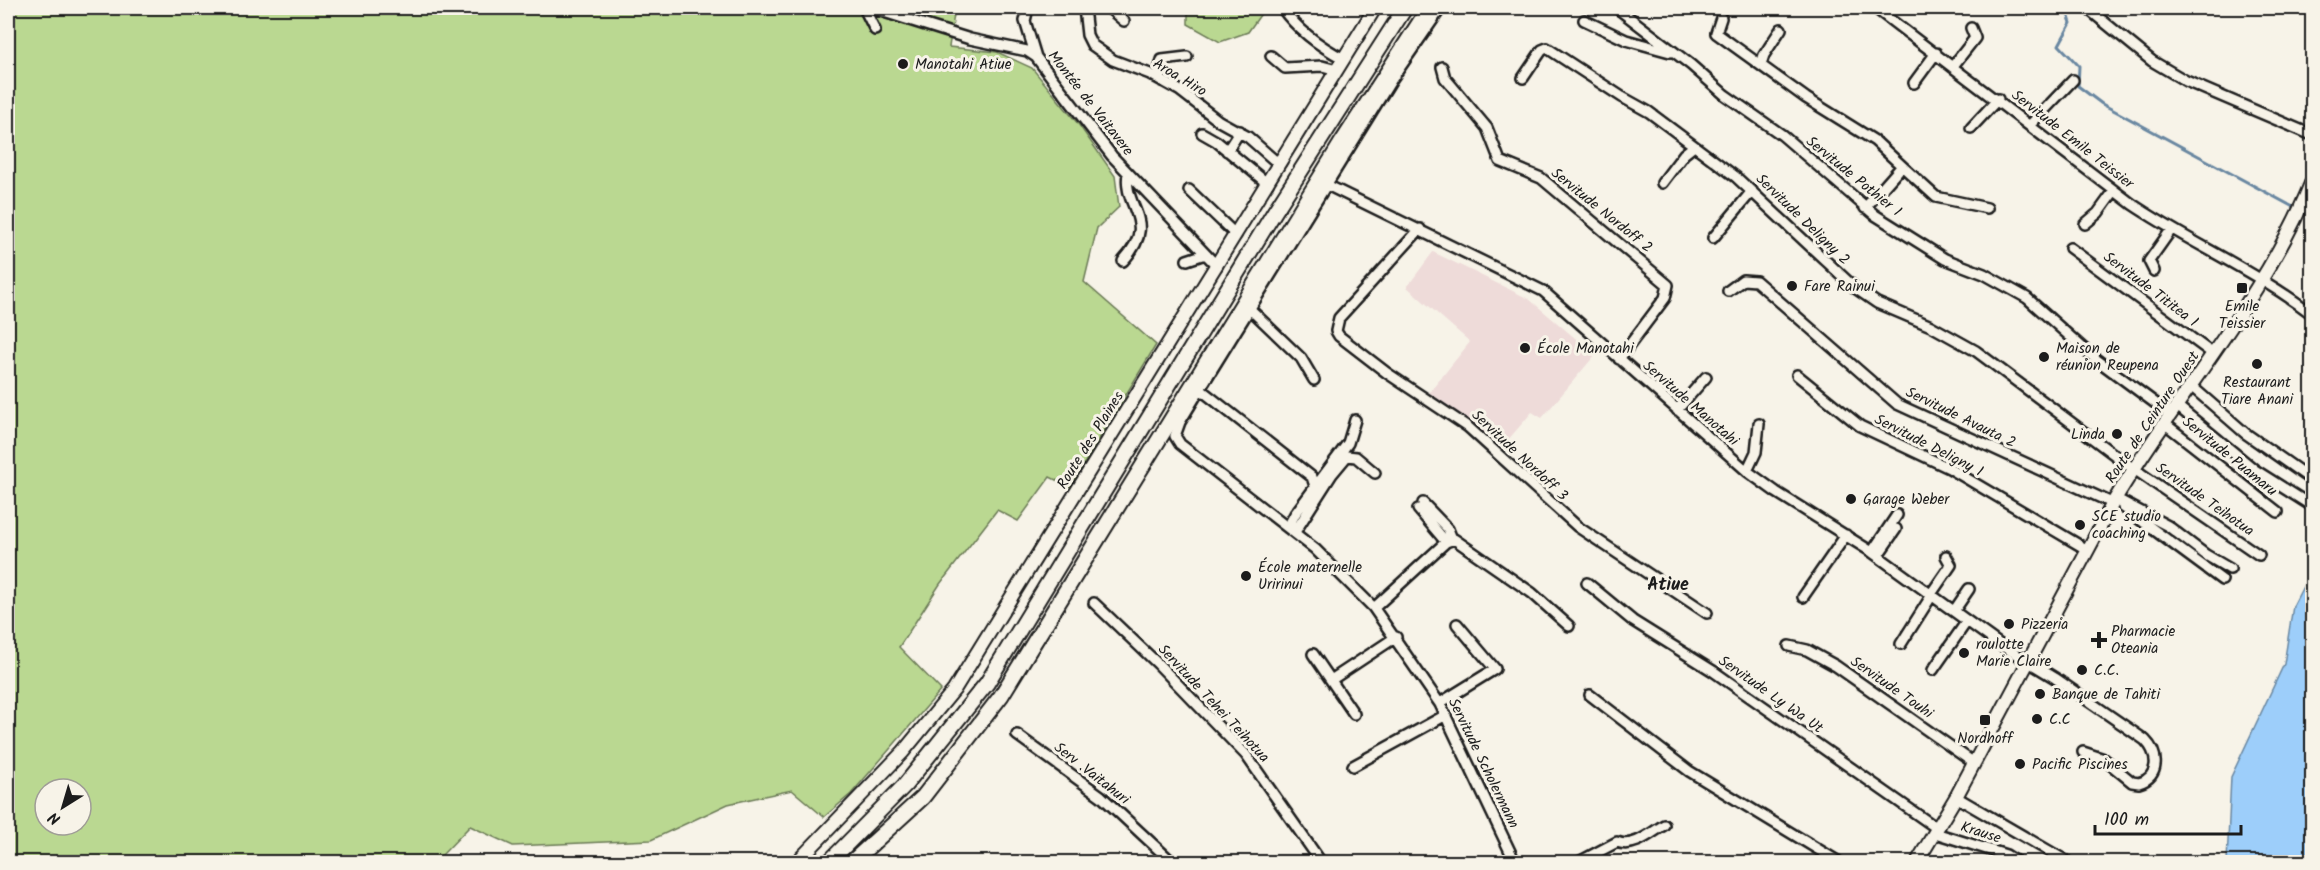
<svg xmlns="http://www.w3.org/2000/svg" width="2320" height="870" viewBox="0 0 2320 870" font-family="Kalam,sans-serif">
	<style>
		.built { fill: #eedbd9 }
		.green { fill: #bad891; stroke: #6b7a56; stroke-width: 1.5; fill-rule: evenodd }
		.water { fill: #9dcefa; stroke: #6987a1; stroke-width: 1.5 }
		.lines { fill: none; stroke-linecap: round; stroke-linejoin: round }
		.stream { stroke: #6987a1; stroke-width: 3 }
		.minor-casing { stroke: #1c1c1c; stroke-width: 14 }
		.major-casing { stroke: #1c1c1c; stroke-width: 16 }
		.highway-casing { stroke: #1c1c1c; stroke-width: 18 }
		.minor { stroke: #f7f3e8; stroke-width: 9 }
		.major { stroke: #f7f3e8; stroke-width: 12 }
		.highway { stroke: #f7f3e8; stroke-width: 14 }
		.poi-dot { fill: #1c1c1c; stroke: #f7f3e8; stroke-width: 2 }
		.labels { text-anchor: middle; stroke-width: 6; stroke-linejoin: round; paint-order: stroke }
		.poi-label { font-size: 15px; fill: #1c1c1c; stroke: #f7f3e8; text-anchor: start }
		.street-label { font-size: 15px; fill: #1c1c1c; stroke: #f7f3e8 }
		.quarter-label { font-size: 18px; font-weight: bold; fill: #1c1c1c; stroke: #f7f3e8 }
	</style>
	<rect width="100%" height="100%" fill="#f7f3e8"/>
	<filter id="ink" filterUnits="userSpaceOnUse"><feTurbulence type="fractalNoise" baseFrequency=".0167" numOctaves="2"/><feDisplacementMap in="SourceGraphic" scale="12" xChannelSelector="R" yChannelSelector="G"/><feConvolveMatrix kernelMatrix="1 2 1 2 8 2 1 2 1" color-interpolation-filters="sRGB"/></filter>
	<g filter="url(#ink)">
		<path class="built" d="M1433 252 1529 299 1595 355 1542 418 1532 412 1501 448 1429 393 1470 342 1407 287Z"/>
		<path class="green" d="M8 8H955L949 47 997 52 1032 68 1079 125 1115 176 1119 207 1097 228 1084 282 1156 345 1070 487 1050 477 1018 521 997 510 940 584 899 647 941 690 851 794 824 817 792 790 728 804 651 840 513 846 470 826 442 855 446 862H8ZM45 789H81V825H45Z
			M1188 8H1265L1248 32 1220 42 1188 24Z"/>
		<path class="water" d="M2312 569V862H2227L2231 777 2284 664 2293 606Z"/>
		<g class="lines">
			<path class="stream" d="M2066 8 2071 23 2059 45 2079 66 2078 86 2102 104 2295 208
				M2301 211 2312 216"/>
			<defs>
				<path id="minor" d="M864 8 875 30
					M871 8 970 39 1027 51 1036 57 1112 156 1217 266
					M1028 8 1025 21 1036 57
					M1084 8 1087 35 1092 45 1113 60 1150 74 1179 90 1219 121 1248 137 1273 159 1281 162
					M1109 8 1124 21
					M1282 8C1297 29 1321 47 1344 59
					M1441 8 1392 79 1200 389 1180 422 1175 436 1180 444 1315 549 1373 607 1440 704 1515 862
					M1617 8 1691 65 1725 95 1782 135 1875 215 1945 259 1984 274 2027 298 2093 357 2170 414
					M1875 8 2132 204C2190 243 2256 271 2312 314
					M2087 8 2152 61 2186 81 2312 135
					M1721 18 1716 33 1806 98 1875 141 1902 166 1865 208
					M1584 20 1626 40 1670 52
					M1271 56 1285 68 1322 66 1337 70
					M1761 64 1764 55 1781 29
					M1953 66 1975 38 1971 28
					M1442 67 1445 78 1487 128 1500 161 1541 178 1668 285 1665 298 1619 359
					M1523 78 1542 50 1547 48 1622 97 1649 112 1736 177 1855 288 1877 303 1931 326 1976 351 2124 462 2259 555
					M1162 81 1159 71 1162 60 1187 57
					M1914 83 1936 53
					M2030 125 2073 80
					M1971 128 1998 99
					M1202 133 1216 141 1268 184
					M1227 151 1240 131
					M1902 166 1936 197 1987 208
					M1662 183 1684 154 1694 146
					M1327 185 1543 291 1747 471 1776 492 1872 552 1999 644 2055 678 2145 740C2159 754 2160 777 2139 783L2132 782 2104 759 2083 752
					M1189 190 1236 235
					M2085 224 2098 213 2114 191
					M1420 229 1339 318 1336 331 1339 336 1387 373 1468 427 1578 527 1707 613
					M1713 238 1752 191
					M2070 248 2213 354
					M1187 260 1205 254
					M1123 261C1160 221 1122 208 1128 173
					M2154 271 2149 261 2171 230
					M1728 291 1743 280 1756 281 1897 404 2112 503
					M1250 309 1301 358 1314 380
					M1797 375 1860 426 1949 468 2086 549
					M2190 385 2245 433 2312 480
					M1200 389 1312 477 1315 486
					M2176 405 2255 470 2312 506
					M1677 410 1706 377
					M2164 423 2278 512
					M1747 471 1756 452 1759 424
					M2115 498 2168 526 2206 555 2230 569
					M1423 503 1448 529 1452 539
					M2123 507 2222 580
					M1418 509 1446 542
					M1288 527 1295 514 1348 443 1355 420
					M1295 532 1332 474 1347 456 1356 457 1375 473
					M1872 552 1897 515
					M1878 555 1896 529
					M1587 583 1633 621 1713 671 1938 829
					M1931 594 1951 565 1946 556
					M1803 597 1846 535
					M1094 603 1158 664 1246 755 1321 862
					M1374 608 1446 542 1454 539 1532 593 1569 626
					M1954 611 1969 589
					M1901 644 1932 595
					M1789 646 1807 650 1836 666 1974 763
					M1313 654 1354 714
					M1933 670 1967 621
					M1331 680 1396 637
					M1590 695 1689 771 1839 862
					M1440 703 1495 669 1457 624
					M1017 735 1101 796 1172 862
					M1353 766 1446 715
					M1956 797 2068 862
					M1935 833 2006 855 2017 862
					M1579 862 1617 842C1633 849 1651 833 1664 825"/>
				<path id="major" d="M797 862 903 752 954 690 1375 8
					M1917 862 1956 797 2114 501C2178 393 2265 298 2312 181"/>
				<path id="highway" d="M829 862 905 785 987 683 1275 211 1405 8
					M852 862 923 797 1001 696 1342 142 1429 8"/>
			</defs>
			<use href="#minor" class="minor-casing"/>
			<use href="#major" class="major-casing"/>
			<use href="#highway" class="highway-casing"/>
			<use href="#minor" class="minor"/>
			<use href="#major" class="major"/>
			<use href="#highway" class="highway"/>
		</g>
	</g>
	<g class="poi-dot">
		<circle cx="903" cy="64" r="6"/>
		<circle cx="1792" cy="286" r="6"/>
		<rect x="2236" y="282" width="12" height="12" rx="3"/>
		<circle cx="1525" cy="348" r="6"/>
		<circle cx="2044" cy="357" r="6"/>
		<circle cx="2257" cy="364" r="6"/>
		<circle cx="2117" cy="434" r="6"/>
		<circle cx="1851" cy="499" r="6"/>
		<circle cx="2080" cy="525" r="6"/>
		<circle cx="1246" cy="576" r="6"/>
		<circle cx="2009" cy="624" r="6"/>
		<path d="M2096 631h6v6h6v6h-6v6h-6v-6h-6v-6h6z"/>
		<circle cx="1964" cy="653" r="6"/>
		<circle cx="2082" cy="670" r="6"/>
		<circle cx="2040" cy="694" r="6"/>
		<circle cx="2037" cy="719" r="6"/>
		<rect x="1979" y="714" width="12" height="12" rx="3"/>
		<circle cx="2020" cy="764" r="6"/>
	</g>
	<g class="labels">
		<g class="poi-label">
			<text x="915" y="69">Manotahi Atiue</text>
			<text x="1804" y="291">Fare Rainui</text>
			<text x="2242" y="311" text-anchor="middle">Emile<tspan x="2242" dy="17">Teissier</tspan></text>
			<text x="1537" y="353">École Manotahi</text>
			<text x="2056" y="353">Maison de<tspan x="2056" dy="17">réunion Reupena</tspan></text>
			<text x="2257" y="387" text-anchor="middle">Restaurant<tspan x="2257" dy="17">Tiare Anani</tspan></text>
			<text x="2105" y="439" text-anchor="end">Linda</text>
			<text x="1863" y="504">Garage Weber</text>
			<text x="2092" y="521">SCE studio<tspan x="2092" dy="17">coaching</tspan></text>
			<text x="1258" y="572">École maternelle<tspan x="1258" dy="17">Uririnui</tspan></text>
			<text x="2021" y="629">Pizzeria</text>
			<text x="2111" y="636">Pharmacie<tspan x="2111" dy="17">Oteania</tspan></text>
			<text x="1976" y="649">roulotte<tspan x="1976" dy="17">Marie Claire</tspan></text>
			<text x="2094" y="675">C.C.</text>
			<text x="2052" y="699">Banque de Tahiti</text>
			<text x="2049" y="724">C.C</text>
			<text x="1985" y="743" text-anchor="middle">Nordhoff</text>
			<text x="2032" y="769">Pacific Piscines</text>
		</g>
		<g class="street-label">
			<text transform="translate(1180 77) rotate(31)" y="5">Aroa Hiro</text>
			<text transform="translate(1091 103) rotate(52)" y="5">Montée de Vaitavere</text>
			<text transform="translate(2073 139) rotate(38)" y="5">Servitude Emile Teissier</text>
			<text transform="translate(1854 176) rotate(39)" y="5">Servitude Pothier 1</text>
			<text transform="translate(1602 210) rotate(39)" y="5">Servitude Nordoff 2</text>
			<text transform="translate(1803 219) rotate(44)" y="5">Servitude Deligny 2</text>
			<text transform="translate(2151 289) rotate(37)" y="5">Servitude Tititea 1</text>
			<text transform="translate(1691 403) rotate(41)" y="5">Servitude Manotahi</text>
			<text transform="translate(1961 417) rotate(26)" y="5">Servitude Avauta 2</text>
			<text transform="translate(2152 417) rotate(-56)" y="5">Route de Ceinture Ouest</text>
			<text transform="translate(1090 440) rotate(-58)" y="5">Route des Plaines</text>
			<text transform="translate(1929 445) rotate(27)" y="5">Servitude Deligny 1</text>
			<text transform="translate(1520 455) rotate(43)" y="5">Servitude Nordoff 3</text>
			<text transform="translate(2230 456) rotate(39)" y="5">Servitude Puamaru</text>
			<text transform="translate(2205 499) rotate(35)" y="5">Servitude Teihotua</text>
			<text transform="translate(1892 687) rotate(35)" y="5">Servitude Touhi</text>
			<text transform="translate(1771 694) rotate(35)" y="5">Servitude Ly Wa Ut</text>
			<text transform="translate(1214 703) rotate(47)" y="5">Servitude Tehei Teihotua</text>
			<text transform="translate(1484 763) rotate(64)" y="5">Servitude Scholermann</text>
			<text transform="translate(1092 773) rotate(38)" y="5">Serv .Vaitahuri</text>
			<text transform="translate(1981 832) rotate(18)" y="5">Krause</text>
		</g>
		<g class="quarter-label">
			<text x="1668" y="590">Atiue</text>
		</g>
	</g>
	<rect width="2320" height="870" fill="none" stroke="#f7f3e8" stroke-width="30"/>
	<rect x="15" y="15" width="2290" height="840" fill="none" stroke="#1c1c1c" stroke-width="2" filter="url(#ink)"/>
	<g transform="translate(63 807) rotate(217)"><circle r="28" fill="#f7f3e8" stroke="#9f9d96" stroke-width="1.5"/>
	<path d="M0-4.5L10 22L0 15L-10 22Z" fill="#1c1c1c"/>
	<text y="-9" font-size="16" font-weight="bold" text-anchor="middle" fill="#1c1c1c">N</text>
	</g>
	<path d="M2095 825v9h146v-9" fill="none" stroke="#1c1c1c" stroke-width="3"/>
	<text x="2104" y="825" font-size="18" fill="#1c1c1c" stroke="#f7f3e8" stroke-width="4.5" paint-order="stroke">100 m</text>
</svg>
